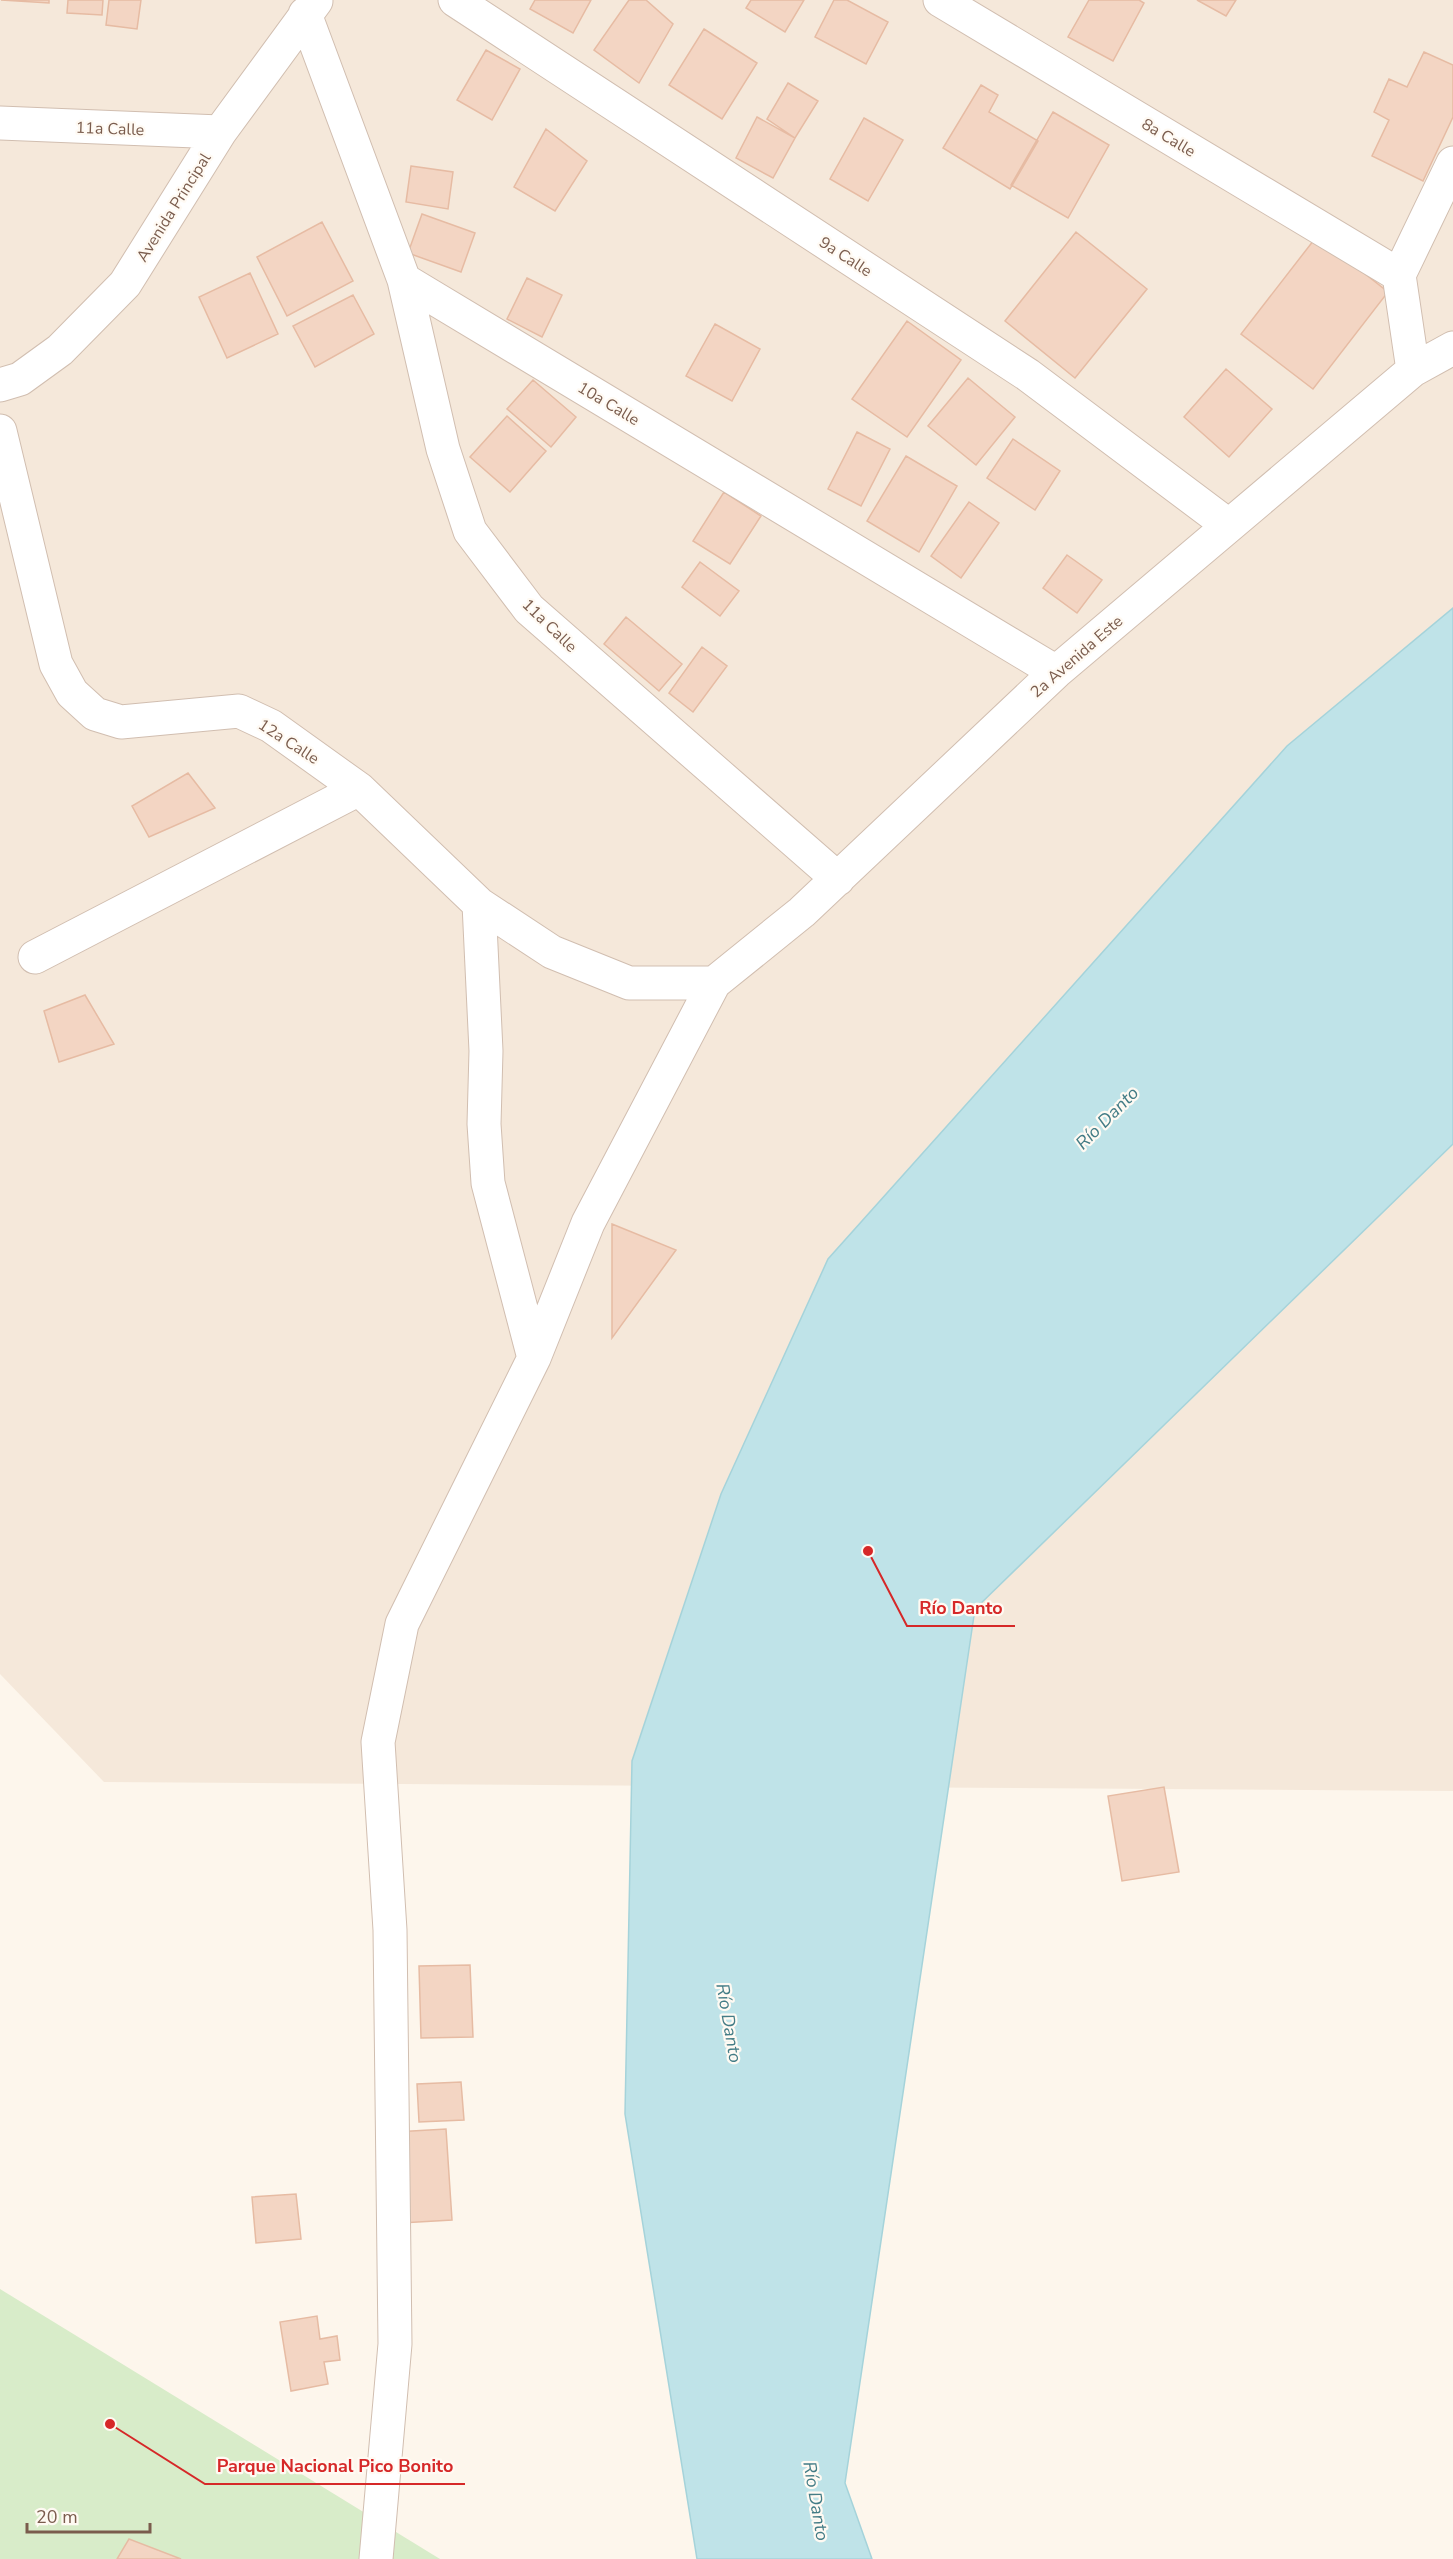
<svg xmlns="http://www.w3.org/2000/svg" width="1453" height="2559" viewBox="0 0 1453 2559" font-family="'Nunito Sans',sans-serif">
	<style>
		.residential { fill: #f5e8da }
		.green { fill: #d8ecc9 }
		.water { fill: #bfe3e8; stroke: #a5d3da; stroke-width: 1.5 }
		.building { fill: #f3d5c3; stroke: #e6bba3; stroke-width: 1.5 }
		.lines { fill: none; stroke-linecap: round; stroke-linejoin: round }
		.minor-casing { stroke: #d1beb0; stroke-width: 35 }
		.minor { stroke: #fff; stroke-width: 33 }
		.labels { text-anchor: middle; stroke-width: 4.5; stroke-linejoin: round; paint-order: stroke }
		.street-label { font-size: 16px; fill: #7a5c4d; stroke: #fffaf3 }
		.water-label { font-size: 18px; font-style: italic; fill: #437c86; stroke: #fffaf3 }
		.leader { fill: none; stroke: #d62828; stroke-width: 2 }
		.callout-dot { fill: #d62828; stroke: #fffaf3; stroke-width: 2 }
		.callout-label { font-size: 18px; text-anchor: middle; font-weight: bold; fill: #d62828; stroke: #fffaf3; stroke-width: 4.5; stroke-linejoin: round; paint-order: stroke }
	</style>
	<rect width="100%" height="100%" fill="#fdf6ec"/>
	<path class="residential" d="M0 0H1453V1791L104 1782 0 1674Z"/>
	<path class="green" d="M0 2289 440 2559H0Z"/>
	<path class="water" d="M1453 608V1144L975 1609 845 2483 872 2559H697L625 2114 632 1761 721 1494 828 1259 1287 746Z"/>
	<path class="building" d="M1 0H49V3Z
		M68 0H103L102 15 67 13Z
		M109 0H141L137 29 106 25Z
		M535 0H591L573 33 530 9Z
		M629 0H646L673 24 639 83 594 50Z
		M751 0H804L785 32 746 8Z
		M834 0H847L888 22 866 64 815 37Z
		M1089 0H1139L1144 3 1113 61 1068 37Z
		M1197 0H1236L1226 16Z
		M704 29 757 63 722 119 669 85Z
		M486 50 520 69 492 120 457 100Z
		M1424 52 1453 65V117L1423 181 1372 156 1389 120 1374 112 1389 79 1407 87Z
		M788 83 818 101 795 138 767 119Z
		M981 85 998 95 989 112 1038 141 1010 189 943 148Z
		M1053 112 1109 145 1068 218 1011 185Z
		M757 117 795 138 773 178 736 158Z
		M864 118 903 140 868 201 830 179Z
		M546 129 587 161 555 211 514 187Z
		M411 166 453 172 448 209 406 202Z
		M422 214 475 233 461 272 408 253Z
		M322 222 353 281 287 316 257 257Z
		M1076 232 1147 289 1075 378 1005 321Z
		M1317 236 1388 292 1313 389 1241 334Z
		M250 273 278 334 227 358 199 297Z
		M527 278 562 295 542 337 507 319Z
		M353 295 374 334 315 367 293 326Z
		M907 321 961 360 907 437 852 399Z
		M715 324 760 349 732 401 686 376Z
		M1226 369 1272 409 1229 457 1184 417Z
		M968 378 1015 417 976 465 928 426Z
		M533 380 576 417 551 447 507 409Z
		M507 416 546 451 510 492 470 457Z
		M857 432 890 449 861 506 828 489Z
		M1013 439 1060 471 1035 510 987 478Z
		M906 456 957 486 919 552 867 521Z
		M724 492 761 516 730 564 693 541Z
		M969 502 999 523 961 578 931 556Z
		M1067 555 1102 580 1077 613 1043 588Z
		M700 562 739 591 720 616 682 587Z
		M626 617 682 664 659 691 604 644Z
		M702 647 727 666 693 712 669 693Z
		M188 773 215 808 149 837 132 806Z
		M85 995 114 1044 59 1062 44 1011Z
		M612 1224 676 1250 612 1338Z
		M1164 1787 1179 1872 1122 1881 1108 1796Z
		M470 1965 473 2037 421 2038 419 1966Z
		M461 2082 464 2120 419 2122 417 2084Z
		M446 2129 452 2220 401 2223 395 2132Z
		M296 2194 301 2239 256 2243 252 2197Z
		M317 2316 320 2339 337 2336 340 2360 324 2362 328 2384 291 2391 280 2322Z
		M129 2539 181 2559H117Z"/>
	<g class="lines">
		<defs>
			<path id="minor" d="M455 0 1028 375 1228 525
				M940 0 1399 275
				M305 14 404 280 1056 672
				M0 123 220 132
				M404 280 443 449 470 531 529 609 838 879
				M1413 370 1399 275 1453 163
				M0 385 20 379 60 350 125 284 220 132 316 1
				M0 431 56 664 72 693 95 714 121 722 239 711 271 726 359 789 479 904 552 952 629 983H714
				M479 904 486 1051 484 1124 488 1183 534 1358
				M35 957 359 789
				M376 2559 395 2344 390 1930 378 1742 402 1624 534 1358 588 1223 714 983 802 912 1056 672 1413 370 1453 348"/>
		</defs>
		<use href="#minor" class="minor-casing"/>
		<use href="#minor" class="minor"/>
	</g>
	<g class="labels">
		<g class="street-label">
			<text transform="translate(110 128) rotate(2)" y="6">11a Calle</text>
			<text transform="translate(1169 137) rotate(31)" y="6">8a Calle</text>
			<text transform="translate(173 207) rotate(-58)" y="6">Avenida Principal</text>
			<text transform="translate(846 256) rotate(33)" y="6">9a Calle</text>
			<text transform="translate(609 403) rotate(31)" y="6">10a Calle</text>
			<text transform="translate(550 625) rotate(44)" y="6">11a Calle</text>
			<text transform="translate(1076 656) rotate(-41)" y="6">2a Avenida Este</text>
			<text transform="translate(289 741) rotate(33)" y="6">12a Calle</text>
		</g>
		<g class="water-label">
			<text transform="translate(1107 1118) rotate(-45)" y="6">Río Danto</text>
			<text transform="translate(729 2023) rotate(80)" y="6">Río Danto</text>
			<text transform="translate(816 2501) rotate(80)" y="6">Río Danto</text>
		</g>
	</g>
	<path class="leader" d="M868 1551L907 1626H1015M110 2424L205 2484H465"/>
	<g class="callout-dot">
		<circle cx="868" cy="1551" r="6"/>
		<circle cx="110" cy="2424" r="6"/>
	</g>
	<g class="callout-label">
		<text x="961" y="1614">Río Danto</text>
		<text x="335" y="2472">Parque Nacional Pico Bonito</text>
	</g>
	<path d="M27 2523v9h123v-9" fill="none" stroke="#7a5c4d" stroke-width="3"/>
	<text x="36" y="2523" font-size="18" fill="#7a5c4d" stroke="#fffaf3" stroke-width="4.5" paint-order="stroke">20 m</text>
</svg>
